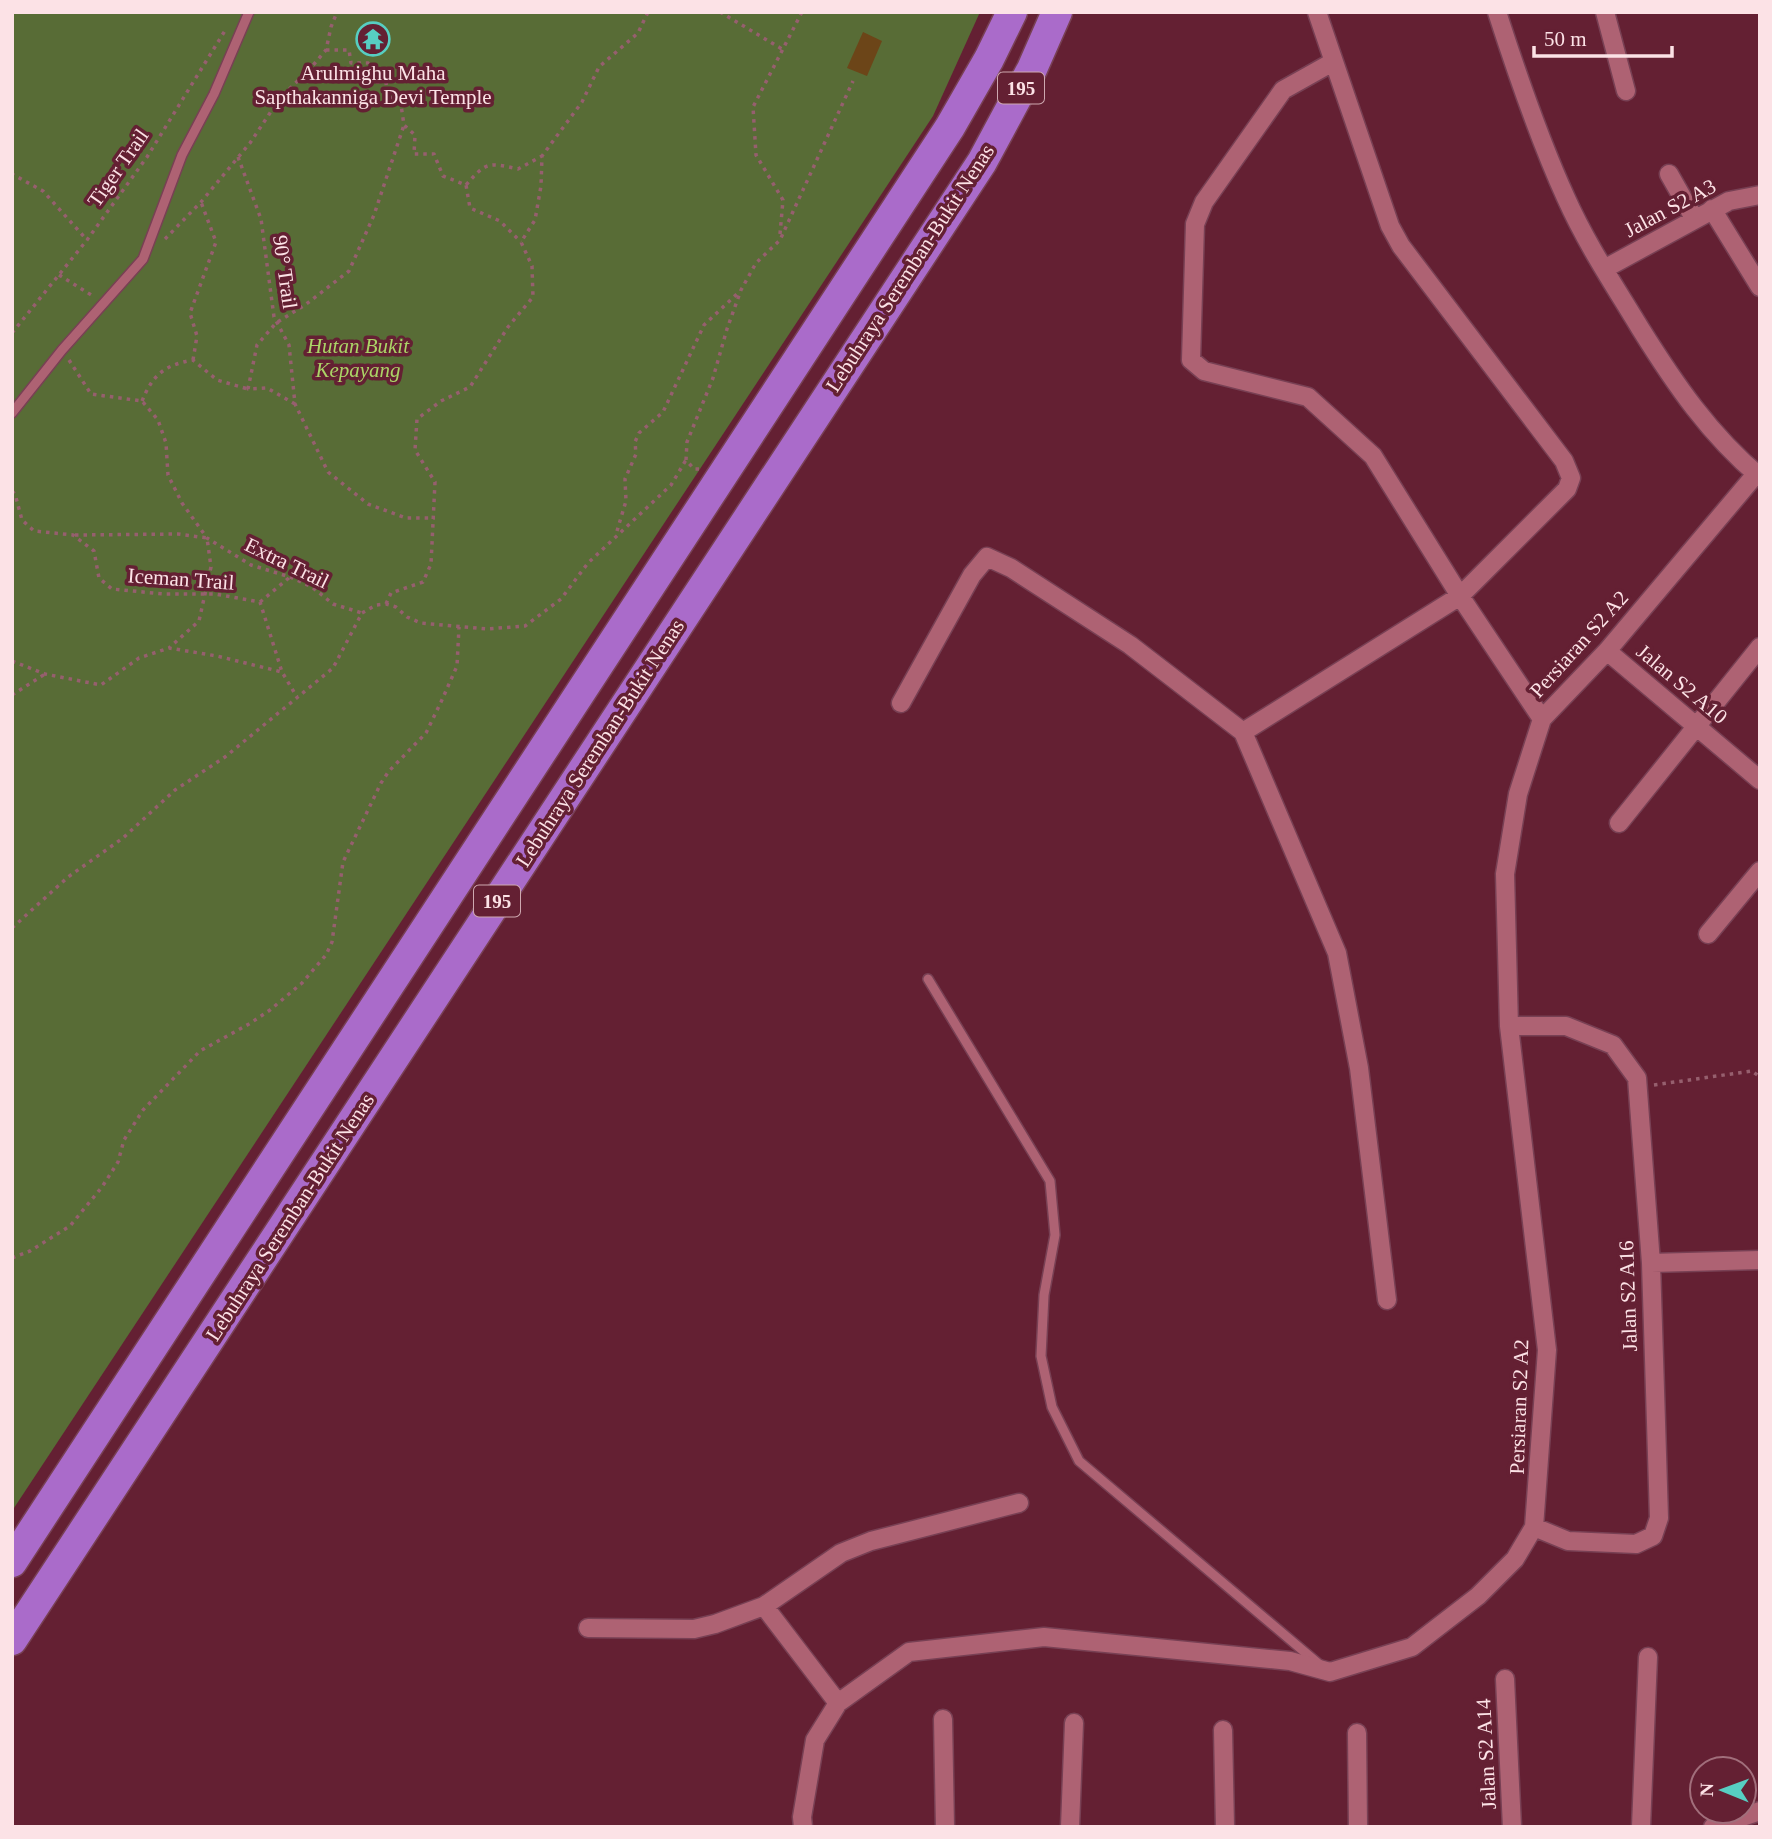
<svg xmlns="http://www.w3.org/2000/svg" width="1772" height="1839" viewBox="0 0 1772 1839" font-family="'Times New Roman',serif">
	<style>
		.green { fill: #586c36 }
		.building { fill: #6c4518 }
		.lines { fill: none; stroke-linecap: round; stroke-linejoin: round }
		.service-casing { stroke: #784054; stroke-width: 12 }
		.minor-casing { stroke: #784054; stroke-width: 21 }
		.trunk-casing { stroke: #784054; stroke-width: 33 }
		.path { stroke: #965f6e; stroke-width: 3.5; stroke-dasharray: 3.5 5; stroke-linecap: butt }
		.service { stroke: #ae6273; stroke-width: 9 }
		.minor { stroke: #ae6273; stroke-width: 18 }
		.trunk { stroke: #aa6bca; stroke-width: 30 }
		.labels { text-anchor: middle; stroke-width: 7; stroke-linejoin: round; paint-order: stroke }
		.shield { fill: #642033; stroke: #cea8b0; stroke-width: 2 }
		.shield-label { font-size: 19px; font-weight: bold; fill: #fce2e6 }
		.poi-label { font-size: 21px; fill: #fce2e6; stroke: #642033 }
		.street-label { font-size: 21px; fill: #fce2e6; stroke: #642033 }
		.park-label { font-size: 21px; font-style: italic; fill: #abd467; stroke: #642033 }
	</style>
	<rect width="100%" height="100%" fill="#642033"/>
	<path class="green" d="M12 12H980L933 116 12 1511Z"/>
	<path class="building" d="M863 32 882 41 867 76 847 68Z"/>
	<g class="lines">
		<defs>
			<path id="service" d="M12 413 62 350 143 259 182 155 214 94 249 12
				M928 979 1050 1181 1055 1235 1044 1295 1041 1356 1052 1407 1079 1461 1320 1665"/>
			<path id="minor" d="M1497 12C1517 74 1539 139 1566 198 1586 243 1614 285 1640 328 1675 384 1709 434 1760 477
				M1605 12 1626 91
				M1333 62 1283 90 1204 202 1195 224 1191 360 1204 371 1308 397 1373 456 1460 596 1542 719
				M1669 174 1694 218
				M1712 209 1760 287
				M1604 269 1729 201 1760 195
				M1607 651 1760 780
				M901 703 972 575 987 557 1011 568 1130 645 1243 732 1337 953 1359 1068 1387 1300
				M1243 732 1460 596 1567 489 1571 478 1564 461 1401 246 1390 226 1317 12
				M1619 823 1760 647
				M1708 934 1760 871
				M1509 1026H1566L1613 1045 1637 1078 1651 1263 1659 1518 1653 1536 1636 1544 1568 1541 1534 1527
				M1651 1263 1760 1260
				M764 1606 838 1703
				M588 1628 694 1629 715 1624 764 1606 841 1553 871 1541 1019 1503
				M1505 1679 1512 1827
				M943 1719 945 1827
				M1223 1730 1225 1827
				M1357 1733 1358 1827
				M803 1827 802 1817 815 1740 838 1703 909 1652 1044 1637 1290 1661 1330 1672 1412 1647 1478 1596 1515 1559 1534 1527 1547 1350 1509 1026 1505 874 1518 794 1542 719 1607 651 1756 474
				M1070 1827 1074 1723
				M1641 1827 1648 1657
				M1713 1827 1760 1811"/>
			<path id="trunk" d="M12 1562 950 127 989 59 1012 12
				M12 1640 982 162 1032 69 1057 12"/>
		</defs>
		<use href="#service" class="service-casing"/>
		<use href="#minor" class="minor-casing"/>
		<use href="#trunk" class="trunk-casing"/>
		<path class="path" d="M720 12 782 49
			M326 50H349L351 63H368L371 81 386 83 388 95 401 105 404 125 415 135 414 154H434L443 176 466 185 470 208 500 221 521 242
			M12 156V174L43 191 87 240
			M238 157 261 219 274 317 289 345 295 404 328 472 368 504 406 518H435
			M466 185C486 162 488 162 518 169L542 156
			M780 234 783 200 756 155 753 107 802 12
			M165 239 201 202 250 143 280 98 309 70 326 50 331 27 337 12
			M59 275 93 296
			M12 333 87 240 147 157 226 29
			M69 360 91 394 142 401 158 420 166 443 168 475 182 503 207 538 251 565 290 577 312 587 333 604 362 613
			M193 360 197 336 190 313 216 242 201 202
			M142 401C153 374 165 365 193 360L217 380 248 389
			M295 404 267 388 248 389 257 345 276 323 305 305 349 271 374 215 404 125
			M699 469H694L686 460 687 442 713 378 727 329 741 290 756 263 780 240 853 81
			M12 491 15 494 22 520 34 531 73 535 94 551 99 578 112 589 164 594H215L260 602 282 672 297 697
			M617 531 626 501 625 479 636 454 635 442 639 433 663 412 704 325 739 292
			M75 535 178 534 207 538 211 567 199 621 169 648
			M260 602 290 577
			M386 604 391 593 423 582 431 564 435 482 415 450 417 419 441 401 470 387 508 327 533 297 532 266 521 242 535 220 541 186 542 156 582 102 599 67 638 33 648 12
			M12 661 45 674 101 685 139 658 169 648 217 656 282 672
			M12 695 45 674
			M12 928 68 877 123 838 175 790 225 757 333 668 362 613 376 605 386 604 396 607 407 617 421 623 487 629 525 626 561 599 588 563 671 485 686 460
			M1654 1085 1752 1071 1760 1077
			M12 1258 30 1251 70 1226 102 1187 118 1162 124 1140 143 1110 200 1051 249 1024 270 1010 302 983 326 955 332 942 343 862 381 783 389 771 426 733 441 702 457 666 459 627"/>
		<use href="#service" class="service"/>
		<use href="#minor" class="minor"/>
		<use href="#trunk" class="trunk"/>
	</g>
	<defs>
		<symbol id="temple-ring" viewBox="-11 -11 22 22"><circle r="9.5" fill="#642033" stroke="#57cec2" stroke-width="1.5"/><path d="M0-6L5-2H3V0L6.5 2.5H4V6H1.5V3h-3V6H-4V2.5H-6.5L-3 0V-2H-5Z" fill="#57cec2"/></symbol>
	</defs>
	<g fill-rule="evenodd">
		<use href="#temple-ring" x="354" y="20" width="38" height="38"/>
	</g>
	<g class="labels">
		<g class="shield">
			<rect x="998" y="72.5" width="46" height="31" rx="5"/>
			<rect x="474" y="885.5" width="46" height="31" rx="5"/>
		</g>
		<g class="shield-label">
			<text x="1021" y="95">195</text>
			<text x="497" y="908">195</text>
		</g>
		<g class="poi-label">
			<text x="373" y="80">Arulmighu Maha<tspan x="373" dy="24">Sapthakanniga Devi Temple</tspan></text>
		</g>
		<g class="street-label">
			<text transform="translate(118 168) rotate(-55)" y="7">Tiger Trail</text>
			<text transform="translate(1670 208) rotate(-28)" y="7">Jalan S2 A3</text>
			<text transform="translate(910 268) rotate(-57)" y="7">Lebuhraya Seremban-Bukit Nenas</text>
			<text transform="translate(285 272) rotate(82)" y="7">90° Trail</text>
			<text transform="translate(287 563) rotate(26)" y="7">Extra Trail</text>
			<text transform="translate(181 579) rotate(4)" y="7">Iceman Trail</text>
			<text transform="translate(1579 644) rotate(-48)" y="7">Persiaran S2 A2</text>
			<text transform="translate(1682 684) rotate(40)" y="7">Jalan S2 A10</text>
			<text transform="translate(600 743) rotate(-57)" y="7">Lebuhraya Seremban-Bukit Nenas</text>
			<text transform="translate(290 1217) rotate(-57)" y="7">Lebuhraya Seremban-Bukit Nenas</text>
			<text transform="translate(1628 1296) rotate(-92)" y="7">Jalan S2 A16</text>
			<text transform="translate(1519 1407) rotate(-88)" y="7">Persiaran S2 A2</text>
			<text transform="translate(1486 1754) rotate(-93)" y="7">Jalan S2 A14</text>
		</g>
		<g class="park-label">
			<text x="358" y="353">Hutan Bukit<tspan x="358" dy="24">Kepayang</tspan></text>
		</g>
	</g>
	<rect width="1772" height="1839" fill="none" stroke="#fce2e6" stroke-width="28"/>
	<g transform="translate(1723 1790) rotate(271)"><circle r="33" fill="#642033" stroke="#a16e7b" stroke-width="2"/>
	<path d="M0-5L12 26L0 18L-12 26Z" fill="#57cec2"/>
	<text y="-10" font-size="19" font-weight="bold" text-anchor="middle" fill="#fce2e6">N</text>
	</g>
	<path d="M1534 46v10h138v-10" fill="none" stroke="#fce2e6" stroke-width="3.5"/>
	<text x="1544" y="46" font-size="21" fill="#fce2e6" stroke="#642033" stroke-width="5" paint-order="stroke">50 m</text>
</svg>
